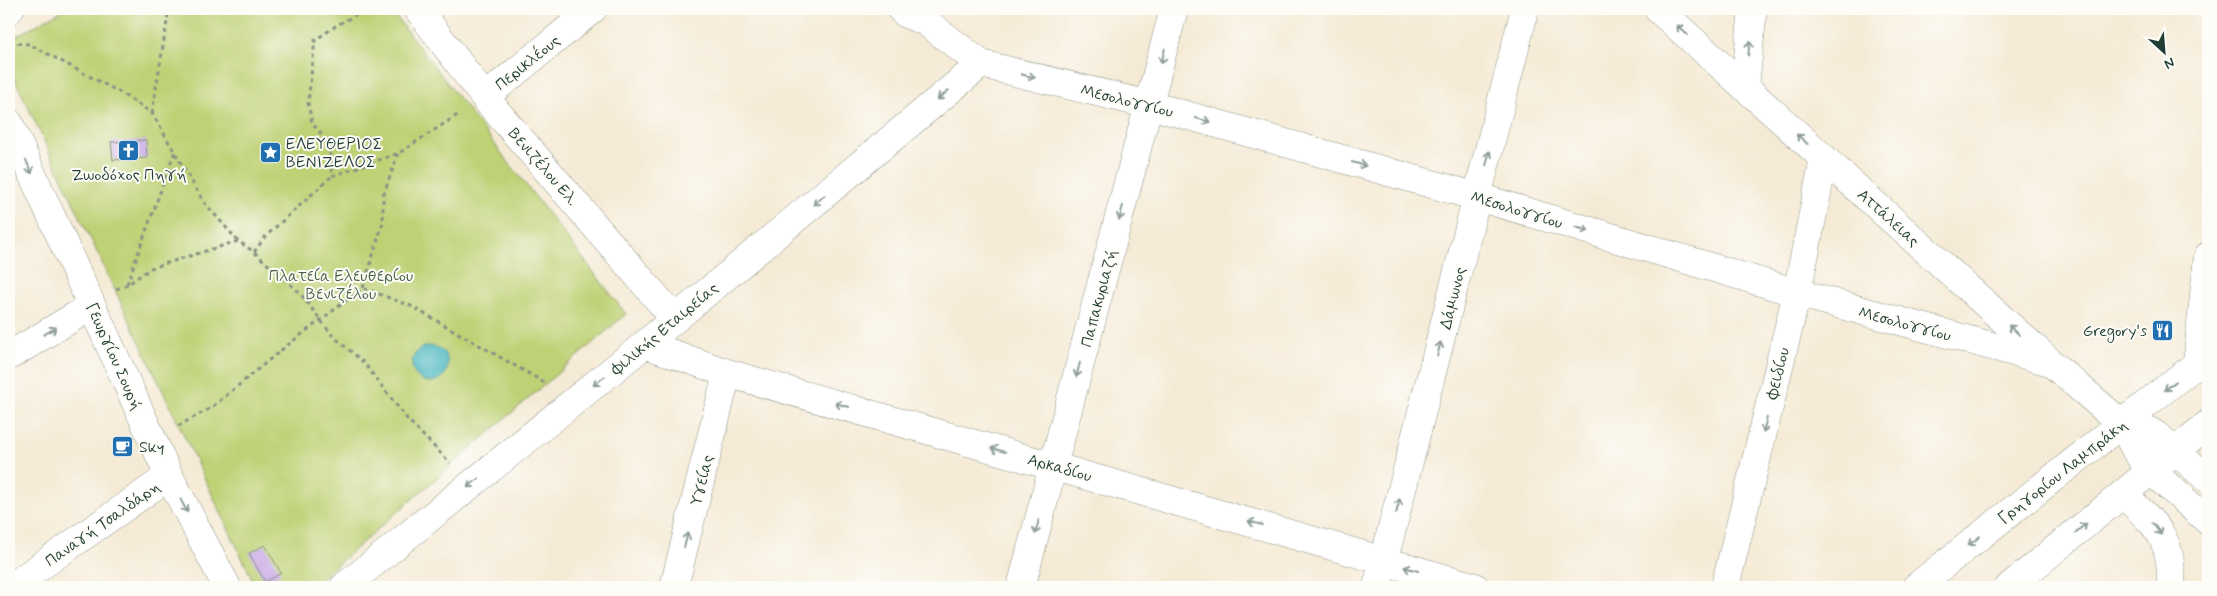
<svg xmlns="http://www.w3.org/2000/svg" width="2217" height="596" viewBox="0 0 2217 596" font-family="Mynerve,sans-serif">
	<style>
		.green { fill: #bed174; stroke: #6e8754 }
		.water { fill: #47b6bf; stroke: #337a7a }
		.building { fill: #c2a1e4 }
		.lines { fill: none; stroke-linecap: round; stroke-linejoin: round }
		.pedestrian-casing { stroke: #8a9484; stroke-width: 29 }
		.minor-casing { stroke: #8a9484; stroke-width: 29 }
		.tertiary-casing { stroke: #8a9484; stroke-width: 29 }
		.secondary-casing { stroke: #8a9484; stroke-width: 29 }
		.path { stroke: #8a9484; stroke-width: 3; stroke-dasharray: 4 4; stroke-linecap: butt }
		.pedestrian { stroke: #fff; stroke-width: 28 }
		.minor { stroke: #fff; stroke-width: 28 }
		.tertiary { stroke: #fff; stroke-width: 28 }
		.secondary { stroke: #fff; stroke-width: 28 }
		.oneway { stroke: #8f9e9a }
		.labels { text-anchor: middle; stroke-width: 4; stroke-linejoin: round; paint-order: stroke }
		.street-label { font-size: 16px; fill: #1f3d34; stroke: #fdfcf7 }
		.poi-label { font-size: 16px; fill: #1f3d34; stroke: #fdfcf7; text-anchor: start }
		.park-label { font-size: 16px; fill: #476244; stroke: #fdfcf7 }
	</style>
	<rect width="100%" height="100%" fill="#fdfcf7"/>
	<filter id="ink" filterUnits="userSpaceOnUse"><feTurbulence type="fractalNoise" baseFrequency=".02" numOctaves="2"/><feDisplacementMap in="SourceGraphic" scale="10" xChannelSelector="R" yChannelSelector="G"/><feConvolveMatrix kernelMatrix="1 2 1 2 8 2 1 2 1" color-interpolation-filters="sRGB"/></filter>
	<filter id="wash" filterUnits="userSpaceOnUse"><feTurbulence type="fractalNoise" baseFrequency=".0096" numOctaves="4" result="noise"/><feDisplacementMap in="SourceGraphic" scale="20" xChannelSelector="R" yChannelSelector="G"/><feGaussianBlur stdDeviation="1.12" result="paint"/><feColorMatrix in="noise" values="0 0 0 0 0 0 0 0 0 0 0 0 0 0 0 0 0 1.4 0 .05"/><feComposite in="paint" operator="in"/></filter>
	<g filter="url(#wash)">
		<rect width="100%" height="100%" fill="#f5ead5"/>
		<path class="green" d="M65 9H390L626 314 311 587H256L9 67V40Z"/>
		<path class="water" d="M412 364a18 18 0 1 1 36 0a18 18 0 1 1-36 0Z"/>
		<g id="blocks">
			<path class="building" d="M146 140 147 158 113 160 111 142Z
				M265 545 281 573 265 582 249 553Z"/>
		</g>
	</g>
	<g filter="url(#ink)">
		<use href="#blocks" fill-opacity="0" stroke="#8a9484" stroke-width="1"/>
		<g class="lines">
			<defs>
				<path id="pedestrian" d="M418 9 485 98 675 319
					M1797 293 1824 159"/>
				<path id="minor" d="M901 9 906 14 926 22 981 64 1150 105 1478 197 1797 293 2050 362
					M1745 87 1753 9
					M485 97 593 9
					M9 123 169 476 227 587
					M645 344 727 373 1475 587
					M9 356 92 306
					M2197 364 2208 256
					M2123 494C2157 527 2173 537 2171 587
					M11 587 169 476
					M344 587 645 344 981 64
					M674 587 727 373
					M1021 587 1174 9
					M1377 587 1525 9
					M1725 587 1797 293"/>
				<path id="tertiary" d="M1658 9 2050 362 2122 424 2136 451 2151 471 2208 521
					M2122 424 2139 425 2156 435 2208 479"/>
				<path id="secondary" d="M9 10 10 9
					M1916 587 2208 355
					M2009 587 2208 424"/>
			</defs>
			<use href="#pedestrian" class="pedestrian-casing"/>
			<use href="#minor" class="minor-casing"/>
			<use href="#tertiary" class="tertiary-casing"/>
			<use href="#secondary" class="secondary-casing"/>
			<path class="path" d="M388 9 365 10 337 25 315 40 308 103 312 123 323 136 330 154 332 176 399 153 459 114
				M9 43 29 44 119 92 152 113 203 201 238 241 254 252 300 293 332 335 364 363 408 420 450 463
				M152 113 169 9
				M254 252 266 236 332 176
				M127 284 175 151
				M363 288 383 222V196L398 154
				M116 289 127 285 151 268 238 241
				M178 426 211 408 285 347 363 288 411 306 547 384"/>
			<use href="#pedestrian" class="pedestrian"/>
			<use href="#minor" class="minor"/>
			<use href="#tertiary" class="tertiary"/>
			<use href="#secondary" class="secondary"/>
		</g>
		<defs><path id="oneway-shaft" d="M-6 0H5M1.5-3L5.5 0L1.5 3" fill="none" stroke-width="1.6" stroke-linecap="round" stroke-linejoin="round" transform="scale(1.25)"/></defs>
		<g class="oneway">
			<use href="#oneway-shaft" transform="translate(1682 30) rotate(-138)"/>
			<use href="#oneway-shaft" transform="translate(1749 48) rotate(-84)"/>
			<use href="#oneway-shaft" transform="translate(1163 56) rotate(104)"/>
			<use href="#oneway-shaft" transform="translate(1028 76) rotate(14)"/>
			<use href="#oneway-shaft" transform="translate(943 95) rotate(140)"/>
			<use href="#oneway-shaft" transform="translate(1203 120) rotate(16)"/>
			<use href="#oneway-shaft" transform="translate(1802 139) rotate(-138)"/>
			<use href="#oneway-shaft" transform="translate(1488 158) rotate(-76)"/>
			<use href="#oneway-shaft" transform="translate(1359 164) rotate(16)"/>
			<use href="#oneway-shaft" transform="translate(29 167) rotate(66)"/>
			<use href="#oneway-shaft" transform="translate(819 200) rotate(140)"/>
			<use href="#oneway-shaft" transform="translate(1121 213) rotate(105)"/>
			<use href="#oneway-shaft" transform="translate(1582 229) rotate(17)"/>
			<use href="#oneway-shaft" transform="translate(2014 330) rotate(-138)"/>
			<use href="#oneway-shaft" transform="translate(50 331) rotate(-31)"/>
			<use href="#oneway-shaft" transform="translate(1439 349) rotate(-76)"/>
			<use href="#oneway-shaft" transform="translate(1078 370) rotate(105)"/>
			<use href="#oneway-shaft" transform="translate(599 381) rotate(141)"/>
			<use href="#oneway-shaft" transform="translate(2170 386) rotate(142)"/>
			<use href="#oneway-shaft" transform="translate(842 405) rotate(-164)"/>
			<use href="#oneway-shaft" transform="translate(1765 425) rotate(104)"/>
			<use href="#oneway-shaft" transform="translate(998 450) rotate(-164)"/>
			<use href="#oneway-shaft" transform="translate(473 483) rotate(141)"/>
			<use href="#oneway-shaft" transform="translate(184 506) rotate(62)"/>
			<use href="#oneway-shaft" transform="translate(1398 506) rotate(-76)"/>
			<use href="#oneway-shaft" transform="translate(1255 523) rotate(-164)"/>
			<use href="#oneway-shaft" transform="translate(1037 527) rotate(104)"/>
			<use href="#oneway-shaft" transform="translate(2081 528) rotate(-39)"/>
			<use href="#oneway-shaft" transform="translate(2157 529) rotate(52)"/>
			<use href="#oneway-shaft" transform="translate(686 540) rotate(-76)"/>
			<use href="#oneway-shaft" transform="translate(1974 541) rotate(142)"/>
			<use href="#oneway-shaft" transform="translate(1411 569) rotate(-164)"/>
		</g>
	</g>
	<defs>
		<symbol id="church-square" viewBox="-11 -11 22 22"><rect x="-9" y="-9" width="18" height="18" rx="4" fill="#1f6fb2" stroke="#fdfcf7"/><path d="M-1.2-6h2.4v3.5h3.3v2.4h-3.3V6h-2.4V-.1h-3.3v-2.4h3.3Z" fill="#fff"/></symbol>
		<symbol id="sight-square" viewBox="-11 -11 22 22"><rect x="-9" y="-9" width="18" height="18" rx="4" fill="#1f6fb2" stroke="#fdfcf7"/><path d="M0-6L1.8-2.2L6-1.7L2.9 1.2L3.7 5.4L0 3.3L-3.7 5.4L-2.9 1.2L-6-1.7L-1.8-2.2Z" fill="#fff"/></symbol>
		<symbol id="restaurant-square" viewBox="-11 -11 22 22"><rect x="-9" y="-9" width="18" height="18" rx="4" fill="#1f6fb2" stroke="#fdfcf7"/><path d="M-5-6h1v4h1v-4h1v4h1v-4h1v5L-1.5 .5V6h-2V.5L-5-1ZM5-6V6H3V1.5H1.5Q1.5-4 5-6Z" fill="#fff"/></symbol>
		<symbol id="cafe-square" viewBox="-11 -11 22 22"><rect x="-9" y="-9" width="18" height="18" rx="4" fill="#1f6fb2" stroke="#fdfcf7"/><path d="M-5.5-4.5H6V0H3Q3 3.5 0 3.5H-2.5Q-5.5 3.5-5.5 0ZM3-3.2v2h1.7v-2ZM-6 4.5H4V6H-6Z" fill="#fff"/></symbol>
	</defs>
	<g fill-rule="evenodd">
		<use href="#church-square" x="116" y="138" width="25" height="25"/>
		<use href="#sight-square" x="258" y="140" width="25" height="25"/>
		<use href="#restaurant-square" x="2150" y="318" width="25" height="25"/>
		<use href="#cafe-square" x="110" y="434" width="25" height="25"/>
	</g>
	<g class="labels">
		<g class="street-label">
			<text transform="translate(527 62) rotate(-39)" y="6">Περικλέους</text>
			<text transform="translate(1127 100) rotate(14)" y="6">Μεσολογγίου</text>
			<text transform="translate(544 166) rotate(49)" y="6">Βενιζέλου Ελ.</text>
			<text transform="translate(1517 209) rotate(17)" y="6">Μεσολογγίου</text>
			<text transform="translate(1889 217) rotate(42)" y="6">Αττάλειας</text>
			<text transform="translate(1098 298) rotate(-75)" y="6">Παπακυριαζή</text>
			<text transform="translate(1452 298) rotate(-76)" y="6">Δάμωνος</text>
			<text transform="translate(1905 323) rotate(15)" y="6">Μεσολογγίου</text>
			<text transform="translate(664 328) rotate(-40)" y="6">Φιλικής Εταιρείας</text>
			<text transform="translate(115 356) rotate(66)" y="6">Γεωργίου Σουρή</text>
			<text transform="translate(1777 373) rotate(-76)" y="6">Φειδίου</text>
			<text transform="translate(1060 467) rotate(16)" y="6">Αρκαδίου</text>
			<text transform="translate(2062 471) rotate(-38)" y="6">Γρηγορίου Λαμπράκη</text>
			<text transform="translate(701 480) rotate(-76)" y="6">Υγείας</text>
			<text transform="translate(102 523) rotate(-35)" y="6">Παναγή Τσαλδάρη</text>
		</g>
		<g class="poi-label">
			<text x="286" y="149">ΕΛΕΥΘΕΡΙΟΣ<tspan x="286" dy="18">ΒΕΝΙΖΕΛΟΣ</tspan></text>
			<text x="129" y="180" text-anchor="middle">Ζωοδόχος Πηγή</text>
			<text x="2147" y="336" text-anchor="end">Gregory's</text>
			<text x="139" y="452">Sky</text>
		</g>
		<g class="park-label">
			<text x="341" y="281">Πλατεία Ελευθερίου<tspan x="341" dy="18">Βενιζέλου</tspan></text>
		</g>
	</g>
	<rect width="2217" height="596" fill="none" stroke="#fdfcf7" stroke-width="30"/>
	<g transform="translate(2164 52) rotate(154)" stroke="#fdfcf7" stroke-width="4" paint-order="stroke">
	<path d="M0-4L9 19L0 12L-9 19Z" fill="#1f3d34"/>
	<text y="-8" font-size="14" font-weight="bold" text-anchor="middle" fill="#1f3d34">N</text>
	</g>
</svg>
